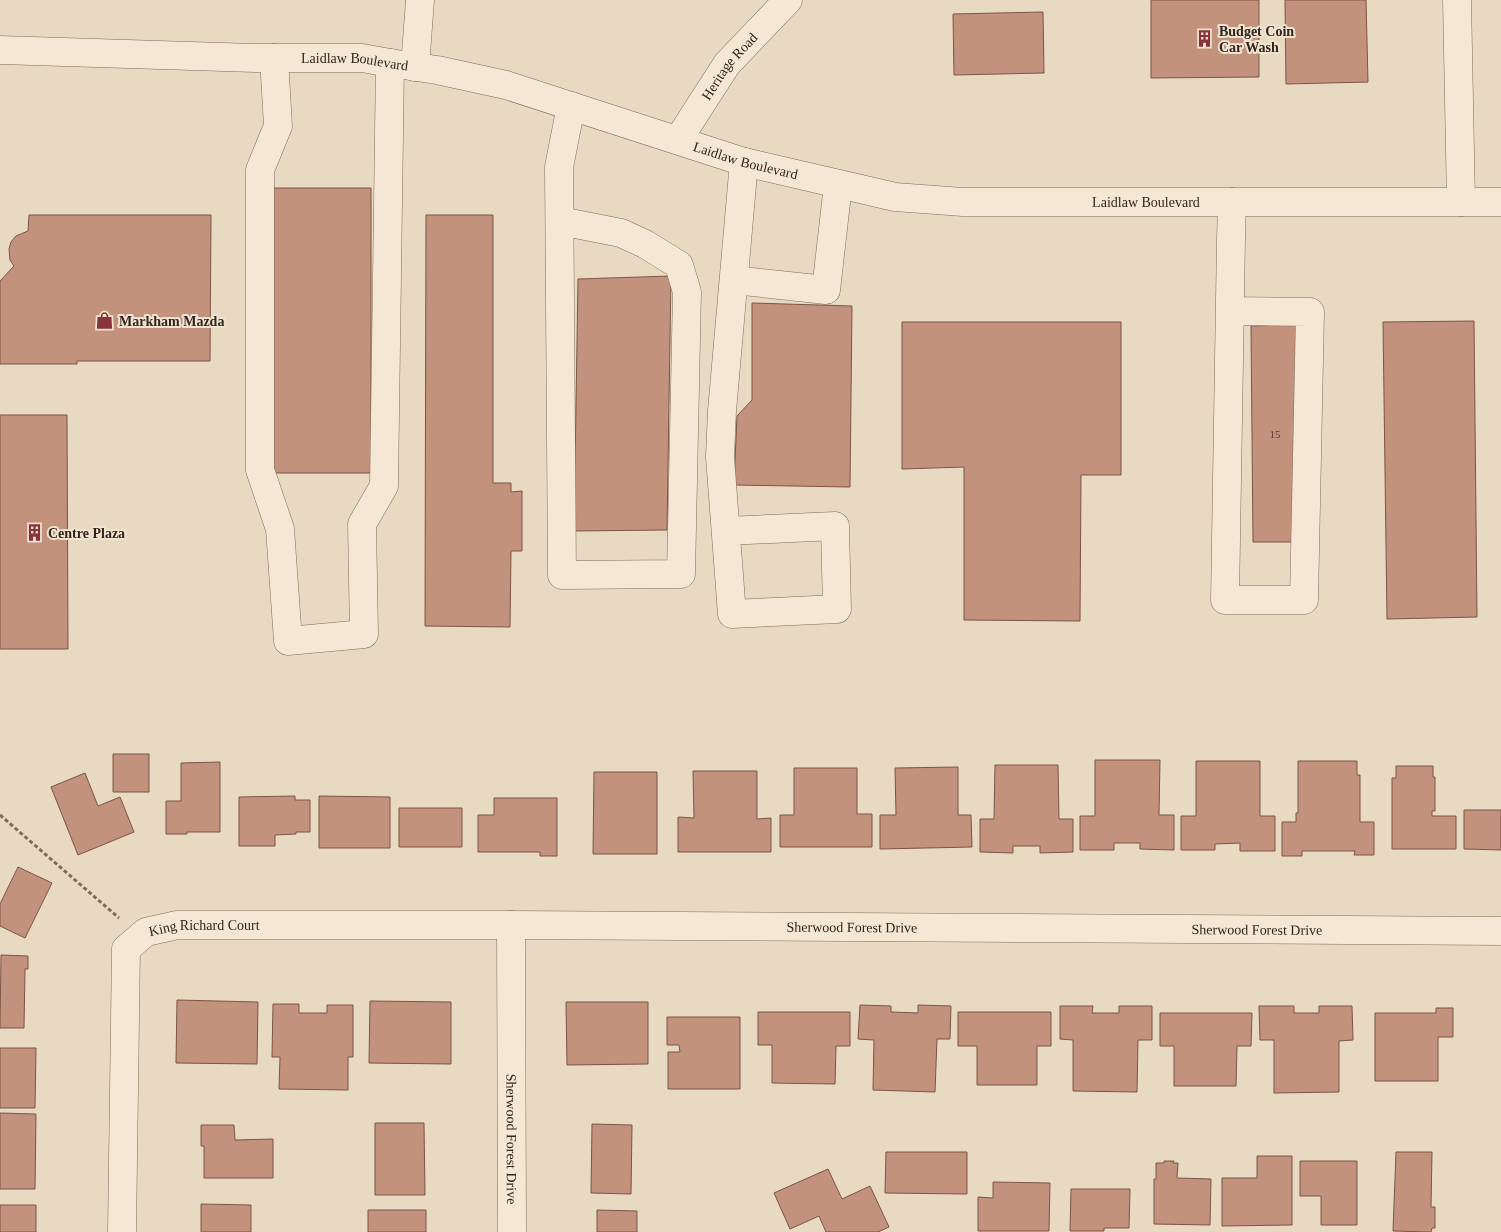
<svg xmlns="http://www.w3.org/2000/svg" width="1501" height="1232" viewBox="0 0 1501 1232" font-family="'Times New Roman',serif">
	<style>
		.building { fill: #c2927c; stroke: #7c5444 }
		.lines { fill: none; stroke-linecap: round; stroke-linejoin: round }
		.minor-casing { stroke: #806b5b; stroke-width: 29 }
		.path { stroke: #806b5b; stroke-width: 3; stroke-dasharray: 4 2.5; stroke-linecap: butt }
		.minor { stroke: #f4e7d4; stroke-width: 28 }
		.labels { text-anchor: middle; stroke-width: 4; stroke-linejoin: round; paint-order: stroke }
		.number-label { font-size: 11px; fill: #554036 }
		.poi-label { font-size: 14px; font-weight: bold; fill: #31251e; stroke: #f0e4d0; text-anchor: start }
		.street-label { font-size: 14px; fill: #31251e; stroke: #f0e4d0 }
	</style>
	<rect width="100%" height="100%" fill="#e8d9c2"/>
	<path class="building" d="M1151 0H1259V77L1151 78Z
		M1285 0H1366L1368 82 1286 84Z
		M1043 12 1044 73 954 75 953 14Z
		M267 188H371V473H267Z
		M29 215H211L210 361H77V364H0V281L14 266 10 260 9 249 11 242 16 236 28 231Z
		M426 215H493V483H511V492L522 491V551H511L510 627 425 626Z
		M671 276 667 530 574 531 578 279Z
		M752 303 852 306 850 487 734 485 737 416 752 400Z
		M1474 321 1477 617 1387 619 1383 322Z
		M902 322H1121V475H1081L1080 621 964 620V467L902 469Z
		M1297 325 1298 542H1253L1251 326Z
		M0 415H67L68 649H0Z
		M113 754H149V792H113Z
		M1095 760H1160L1159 815H1174V850L1140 849V843H1114V850H1080V816H1095Z
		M1196 761H1260V816H1275V851H1240V843L1215 844V850H1181V816H1196Z
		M1298 761H1357V775H1360V822H1374V855H1354L1355 851H1302V856H1282V822H1296V813H1298Z
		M220 762V832H187V834H166V801H181V763Z
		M995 765H1058L1059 819H1073V852L1040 853V846H1013V853L980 852V819H994Z
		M1396 766H1433V777H1435V811H1432V816H1456V849H1392V778H1396Z
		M958 767V815H971L972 847 880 849V815H896L895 768Z
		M794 768H857V814H872V847H780V815H794Z
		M693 771H757V819L771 818V852H678V817L694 818Z
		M594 772H657V854H593Z
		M85 773 98 806 120 797 134 832 78 855 51 787Z
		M295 796V800H310V832H296V834L275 835V846H239V797Z
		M319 796 390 797V848H319Z
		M494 798H557V856H540V852H478V815H494Z
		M399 808H462V847H399Z
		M1464 810H1501V850L1464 849Z
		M18 867 52 883 25 938 0 926V904Z
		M1 955 28 956V969H25L24 1028H0Z
		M177 1000 258 1002 257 1064 176 1063Z
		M370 1001 451 1002V1064L369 1063Z
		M566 1002H648V1064L567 1065Z
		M273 1004H299V1013H327V1005H353V1057H348V1090L279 1089 280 1057H272Z
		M860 1005 891 1006V1012L918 1013V1005L951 1006 950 1039H937L935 1092 873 1090 874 1040 858 1039Z
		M1060 1006H1093L1092 1013H1119V1006H1152V1040H1138L1137 1092 1073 1091V1040L1060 1039Z
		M1259 1006H1294V1013H1319V1006H1352L1353 1040 1339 1041V1092L1274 1093V1040H1260Z
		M1436 1008H1453V1037H1438V1081H1375V1013H1436Z
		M758 1012H850V1046H836L835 1084 772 1083V1045H758Z
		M958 1012H1051V1046H1037V1085H977V1046H958Z
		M1160 1013H1252L1251 1046H1237L1236 1086H1174V1046H1160Z
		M667 1017H740V1089H668V1052H680L679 1045H667Z
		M0 1048H36L35 1108H0Z
		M0 1113 36 1114 35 1189H0Z
		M375 1123H424L425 1195H375Z
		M592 1124 632 1125 631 1194 591 1193Z
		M201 1125H234L235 1140 273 1139V1178H204V1146H201Z
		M886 1152H967V1194L885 1193Z
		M1396 1152H1432L1431 1207H1435V1228H1432L1431 1232 1393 1231Z
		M1257 1156H1292V1225L1222 1226V1178H1257Z
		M1164 1161H1174L1173 1163H1178L1177 1178 1211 1179 1210 1225 1154 1224V1179H1156V1163H1164Z
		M1300 1161H1357V1225H1321V1196H1300Z
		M828 1169 842 1199 870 1186 889 1227 878 1232H826L819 1216 790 1229 774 1193Z
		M993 1182 1050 1183 1049 1231H978V1197L993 1198Z
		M1071 1189H1130L1129 1228H1104V1231H1070Z
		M201 1204 251 1205V1232H201Z
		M0 1205H36V1232H0Z
		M368 1210H426V1232H368Z
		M597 1210 637 1211V1232H597Z"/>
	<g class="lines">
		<defs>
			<g id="minor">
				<path d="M1457 0 1461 202"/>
				<path id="s1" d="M0 50 255 58H362L390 63 437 70 506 85 744 162 895 197 963 202H1501"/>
				<path d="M274 58 278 126 260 170V470L280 529 288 641 364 634 362 524 384 486 390 63"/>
				<path d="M415 67 420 0"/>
				<path id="s2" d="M678 140 727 64 788 0"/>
				<path d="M560 221 621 233 645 244 679 265 687 292 681 574 562 575 559 167 571 106"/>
				<path d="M734 280 826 290 838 185"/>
				<path d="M1230 311 1310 312 1304 600H1225L1231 240 1232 202"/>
				<path d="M727 531 835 526 837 609 732 614 720 457 722 411 744 162"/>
				<path id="s3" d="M511 925 512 1232"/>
				<path id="s4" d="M122 1232 126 949 146 932 177 925H511L1501 931"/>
			</g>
		</defs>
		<use href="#minor" class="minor-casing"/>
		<path class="path" d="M0 815 119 918"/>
		<use href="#minor" class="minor"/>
	</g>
	<defs>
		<symbol id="building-bare" viewBox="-9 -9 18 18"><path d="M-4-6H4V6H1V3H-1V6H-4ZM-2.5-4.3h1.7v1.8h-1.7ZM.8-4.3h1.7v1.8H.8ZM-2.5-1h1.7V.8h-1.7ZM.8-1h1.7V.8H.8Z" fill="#88323b" stroke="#f0e4d0" stroke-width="2.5" paint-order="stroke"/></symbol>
		<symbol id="shop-bare" viewBox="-9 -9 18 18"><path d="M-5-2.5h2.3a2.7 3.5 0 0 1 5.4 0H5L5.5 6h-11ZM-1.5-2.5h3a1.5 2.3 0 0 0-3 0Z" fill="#88323b" stroke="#f0e4d0" stroke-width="2.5" paint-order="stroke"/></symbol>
	</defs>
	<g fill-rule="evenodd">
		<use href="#building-bare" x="1192" y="26" width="25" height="25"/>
		<use href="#shop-bare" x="92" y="308" width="25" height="25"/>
		<use href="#building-bare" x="22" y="520" width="25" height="25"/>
	</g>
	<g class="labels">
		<g class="number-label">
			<text x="1275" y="438">15</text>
		</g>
		<g class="poi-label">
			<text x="1219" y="36">Budget Coin<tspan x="1219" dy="16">Car Wash</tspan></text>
			<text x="119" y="326">Markham Mazda</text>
			<text x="48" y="538">Centre Plaza</text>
		</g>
		<g class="street-label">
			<text dy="5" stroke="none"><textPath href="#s1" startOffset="355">Laidlaw Boulevard</textPath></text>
			<text dy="5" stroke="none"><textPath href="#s2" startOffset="90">Heritage Road</textPath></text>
			<text dy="5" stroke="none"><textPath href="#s1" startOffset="760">Laidlaw Boulevard</textPath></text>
			<text dy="5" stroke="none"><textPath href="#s1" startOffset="1165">Laidlaw Boulevard</textPath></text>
			<text dy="5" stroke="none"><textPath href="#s4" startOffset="1016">Sherwood Forest Drive</textPath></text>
			<text dy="5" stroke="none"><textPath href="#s4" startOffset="1421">Sherwood Forest Drive</textPath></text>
			<text dy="5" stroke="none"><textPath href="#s4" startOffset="368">King Richard Court</textPath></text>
			<text dy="5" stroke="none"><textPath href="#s3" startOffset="214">Sherwood Forest Drive</textPath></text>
		</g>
	</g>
</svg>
